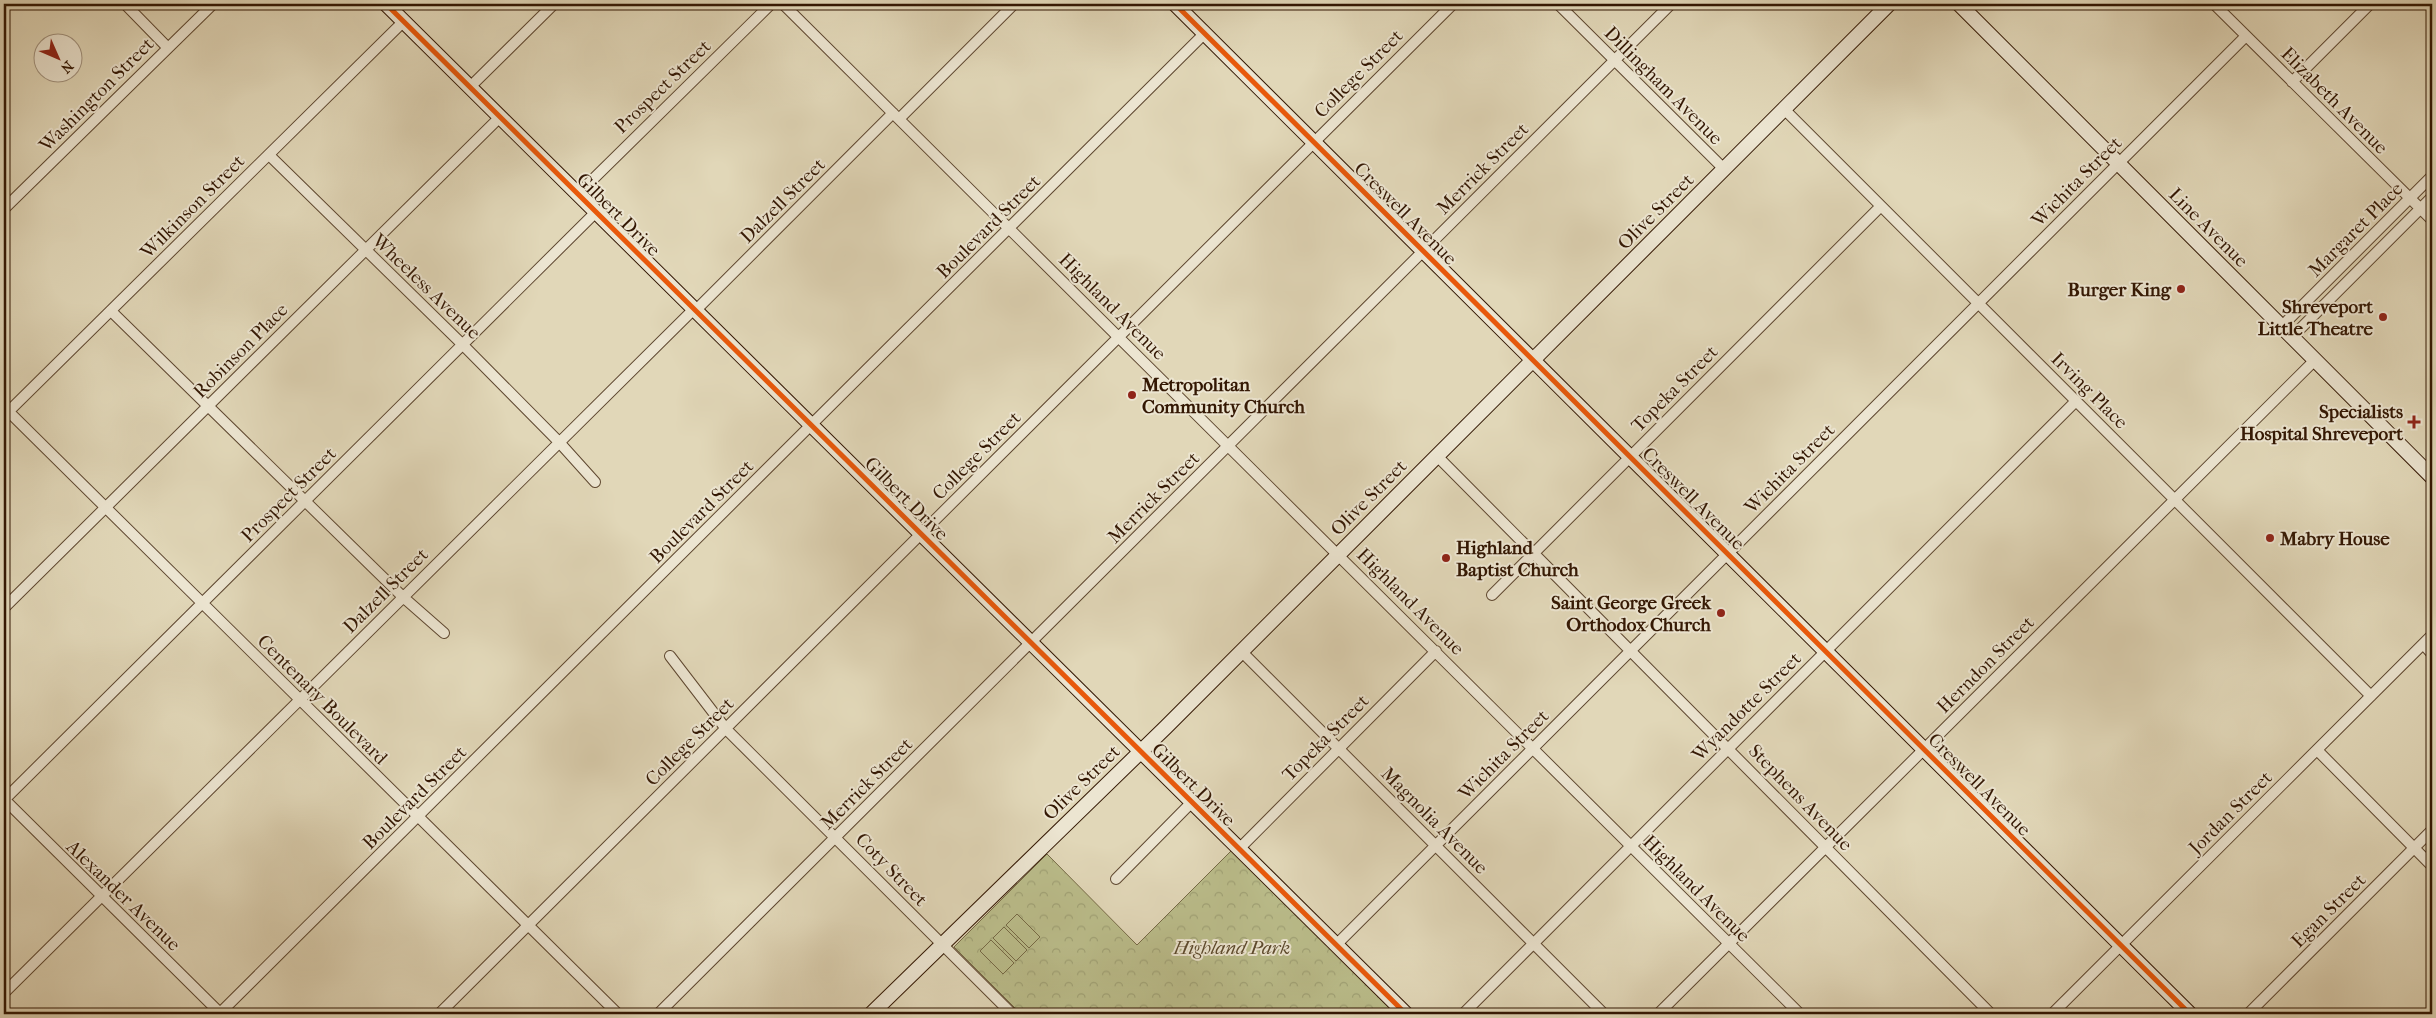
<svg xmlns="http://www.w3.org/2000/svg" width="2436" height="1018" viewBox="0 0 2436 1018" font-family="'IM FELL French Canon',serif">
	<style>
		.park { fill: url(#park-crowns); stroke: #766a46 }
		.pitch { fill: #babc8a; stroke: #766a46 }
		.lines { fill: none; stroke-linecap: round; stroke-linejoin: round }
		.street-casing { stroke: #5e4730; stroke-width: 12 }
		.secondary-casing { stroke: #331703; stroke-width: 16 }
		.street { stroke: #ece5d1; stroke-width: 10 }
		.secondary { stroke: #ece5d1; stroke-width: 14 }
		.cycleway-casing { stroke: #ece5d1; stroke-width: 8 }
		.cycleway { stroke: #e8590c; stroke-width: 5 }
		.poi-dot { fill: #8f2418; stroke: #ece5d1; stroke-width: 2 }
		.labels { text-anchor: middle; stroke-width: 4; stroke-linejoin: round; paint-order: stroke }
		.street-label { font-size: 19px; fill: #331703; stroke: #ece5d1 }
		.poi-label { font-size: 19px; font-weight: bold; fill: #331703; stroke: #ece5d1; text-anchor: end }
		.park-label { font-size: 19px; font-style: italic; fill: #5c492c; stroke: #ece5d1 }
	</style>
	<defs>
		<pattern id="park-crowns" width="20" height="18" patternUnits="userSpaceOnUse" patternTransform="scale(1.25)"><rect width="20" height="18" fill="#babc8a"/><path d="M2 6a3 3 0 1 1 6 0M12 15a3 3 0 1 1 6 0" fill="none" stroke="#a0a175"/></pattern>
	</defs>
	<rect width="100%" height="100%" fill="#e1d7b8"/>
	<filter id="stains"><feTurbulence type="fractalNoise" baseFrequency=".004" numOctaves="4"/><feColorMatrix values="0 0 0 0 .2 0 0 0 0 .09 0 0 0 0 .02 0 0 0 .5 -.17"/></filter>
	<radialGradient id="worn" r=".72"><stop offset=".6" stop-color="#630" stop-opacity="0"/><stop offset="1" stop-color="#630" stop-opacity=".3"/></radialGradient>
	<path class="park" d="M1232 850 1398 1014H1021L954 947 1047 854 1137 945Z"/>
	<path class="pitch" d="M1017 914 1040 937 1029 948 1006 925Z
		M1004 927 1027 950 1016 961 993 938Z
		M991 940 1014 963 1003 974 980 951Z"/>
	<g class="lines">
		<defs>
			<path id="street" d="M125 4 168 48
				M783 4 1800 1014
				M1558 4 1724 169
				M2214 4 2432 220
				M2292 82 2370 4
				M470 87 554 4
				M1784 109 2371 696
				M899 119 1014 4
				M269 155 463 345 559 442 595 482
				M578 194 771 4
				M4 209 213 4
				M111 311 403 597 444 633
				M695 311 893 113
				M2282 326 2432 176
				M2292 337 2432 197
				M4 407 618 1014
				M4 416 404 21
				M1437 456 1991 1014
				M1492 595 1881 206
				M4 608 500 117
				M2423 644 2432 654
				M1241 651 1604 1014
				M670 656 726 729 1012 1014
				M2317 750 2432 866
				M4 799 221 1014
				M4 800 596 212
				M1239 849 1436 651
				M1116 879 1192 802
				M1336 945 2246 36
				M4 993 694 309
				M219 1014 1205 33
				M439 1014 1453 4
				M658 1014 1671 4
				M1463 1014 2076 401
				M1658 1014 2315 360
				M2052 1014 2432 635
				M2248 1014 2432 830"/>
			<path id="secondary" d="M386 4 1406 1014
				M1175 4 2190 1014
				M1959 4 2432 477
				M871 1014 1166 727 1889 4"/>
		</defs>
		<use href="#street" class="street-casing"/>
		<use href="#secondary" class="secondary-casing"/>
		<use href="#street" class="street"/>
		<use href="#secondary" class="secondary"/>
		<defs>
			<path id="cycleway" d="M386 4 1406 1014
				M1175 4 2190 1014"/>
		</defs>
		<use href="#cycleway" class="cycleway-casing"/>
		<use href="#cycleway" class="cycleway"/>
	</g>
	<g class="poi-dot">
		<circle cx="2181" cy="289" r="5"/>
		<circle cx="2383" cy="317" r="5"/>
		<circle cx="1132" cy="395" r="5"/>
		<path d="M2411.5 414.5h5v5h5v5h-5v5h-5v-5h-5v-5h5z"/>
		<circle cx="2270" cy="538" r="5"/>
		<circle cx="1446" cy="558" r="5"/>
		<circle cx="1721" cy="613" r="5"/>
	</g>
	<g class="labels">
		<g class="street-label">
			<text transform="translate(1358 73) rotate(-45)" y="7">College Street</text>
			<text transform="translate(1664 85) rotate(45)" y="7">Dillingham Avenue</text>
			<text transform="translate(662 86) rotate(-44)" y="7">Prospect Street</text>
			<text transform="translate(96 94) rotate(-45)" y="7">Washington Street</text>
			<text transform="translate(2335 100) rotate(45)" y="7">Elizabeth Avenue</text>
			<text transform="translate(1482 168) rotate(-45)" y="7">Merrick Street</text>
			<text transform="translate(2076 181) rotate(-45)" y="7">Wichita Street</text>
			<text transform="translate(782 200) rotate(-45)" y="7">Dalzell Street</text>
			<text transform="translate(192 206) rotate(-45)" y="7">Wilkinson Street</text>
			<text transform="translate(1655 211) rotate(-45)" y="7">Olive Street</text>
			<text transform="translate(1406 213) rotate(45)" y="7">Creswell Avenue</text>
			<text transform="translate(619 214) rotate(45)" y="7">Gilbert Drive</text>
			<text transform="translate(988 226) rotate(-45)" y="7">Boulevard Street</text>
			<text transform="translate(2209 227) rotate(45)" y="7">Line Avenue</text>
			<text transform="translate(2355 229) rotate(-45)" y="7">Margaret Place</text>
			<text transform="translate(427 286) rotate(44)" y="7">Wheeless Avenue</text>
			<text transform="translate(1113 306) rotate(45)" y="7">Highland Avenue</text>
			<text transform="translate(240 350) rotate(-45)" y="7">Robinson Place</text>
			<text transform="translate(1674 388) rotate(-45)" y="7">Topeka Street</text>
			<text transform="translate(2090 390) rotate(45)" y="7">Irving Place</text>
			<text transform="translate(976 455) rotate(-45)" y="7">College Street</text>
			<text transform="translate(1789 468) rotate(-45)" y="7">Wichita Street</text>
			<text transform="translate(288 494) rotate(-45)" y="7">Prospect Street</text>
			<text transform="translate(1153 497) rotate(-45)" y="7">Merrick Street</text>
			<text transform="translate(1368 497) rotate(-45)" y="7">Olive Street</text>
			<text transform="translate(907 498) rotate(45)" y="7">Gilbert Drive</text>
			<text transform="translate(1694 498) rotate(45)" y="7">Creswell Avenue</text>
			<text transform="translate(701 511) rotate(-45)" y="7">Boulevard Street</text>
			<text transform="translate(385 590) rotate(-45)" y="7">Dalzell Street</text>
			<text transform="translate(1411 601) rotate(45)" y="7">Highland Avenue</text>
			<text transform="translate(1985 664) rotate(-45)" y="7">Herndon Street</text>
			<text transform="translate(323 699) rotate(45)" y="7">Centenary Boulevard</text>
			<text transform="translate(1746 706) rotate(-45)" y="7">Wyandotte Street</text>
			<text transform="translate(1325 737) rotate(-45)" y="7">Topeka Street</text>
			<text transform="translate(689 741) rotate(-45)" y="7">College Street</text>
			<text transform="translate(1503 754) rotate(-45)" y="7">Wichita Street</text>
			<text transform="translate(1081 782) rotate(-44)" y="7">Olive Street</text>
			<text transform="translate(866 783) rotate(-45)" y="7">Merrick Street</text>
			<text transform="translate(1194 784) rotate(45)" y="7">Gilbert Drive</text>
			<text transform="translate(1980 784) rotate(45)" y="7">Creswell Avenue</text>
			<text transform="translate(414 797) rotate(-45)" y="7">Boulevard Street</text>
			<text transform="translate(1801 797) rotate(46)" y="7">Stephens Avenue</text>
			<text transform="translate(2230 812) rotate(-45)" y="7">Jordan Street</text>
			<text transform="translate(1435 820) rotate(45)" y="7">Magnolia Avenue</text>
			<text transform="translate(892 869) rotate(46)" y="7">Coty Street</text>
			<text transform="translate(1697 888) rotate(45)" y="7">Highland Avenue</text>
			<text transform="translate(124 895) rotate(44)" y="7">Alexander Avenue</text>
			<text transform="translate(2328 910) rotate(-45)" y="7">Egan Street</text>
		</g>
		<g class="poi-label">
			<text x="2171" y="296">Burger King</text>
			<text x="2373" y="313">Shreveport<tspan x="2373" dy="22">Little Theatre</tspan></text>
			<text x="1142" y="391" text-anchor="start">Metropolitan<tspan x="1142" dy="22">Community Church</tspan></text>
			<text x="2403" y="418">Specialists<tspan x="2403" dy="22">Hospital Shreveport</tspan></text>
			<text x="2280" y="545" text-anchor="start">Mabry House</text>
			<text x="1456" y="554" text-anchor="start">Highland<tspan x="1456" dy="22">Baptist Church</tspan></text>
			<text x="1711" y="609">Saint George Greek<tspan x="1711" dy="22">Orthodox Church</tspan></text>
		</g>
		<g class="park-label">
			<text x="1232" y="954">Highland Park</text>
		</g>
	</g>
	<rect width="2436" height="1018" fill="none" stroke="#e1d7b8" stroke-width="20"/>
	<rect x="5" y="5" width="2426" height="1008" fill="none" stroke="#331703" stroke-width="2.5"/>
	<rect x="10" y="10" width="2416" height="998" fill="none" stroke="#331703"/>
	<g transform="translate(58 58) rotate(135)"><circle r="24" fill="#ece5d1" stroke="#a2937f"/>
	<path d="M0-4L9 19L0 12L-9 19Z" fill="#8f2418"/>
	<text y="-8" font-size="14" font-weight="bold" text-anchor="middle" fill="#331703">N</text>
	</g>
	<rect width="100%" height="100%" filter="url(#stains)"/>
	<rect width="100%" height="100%" fill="url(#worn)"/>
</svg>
